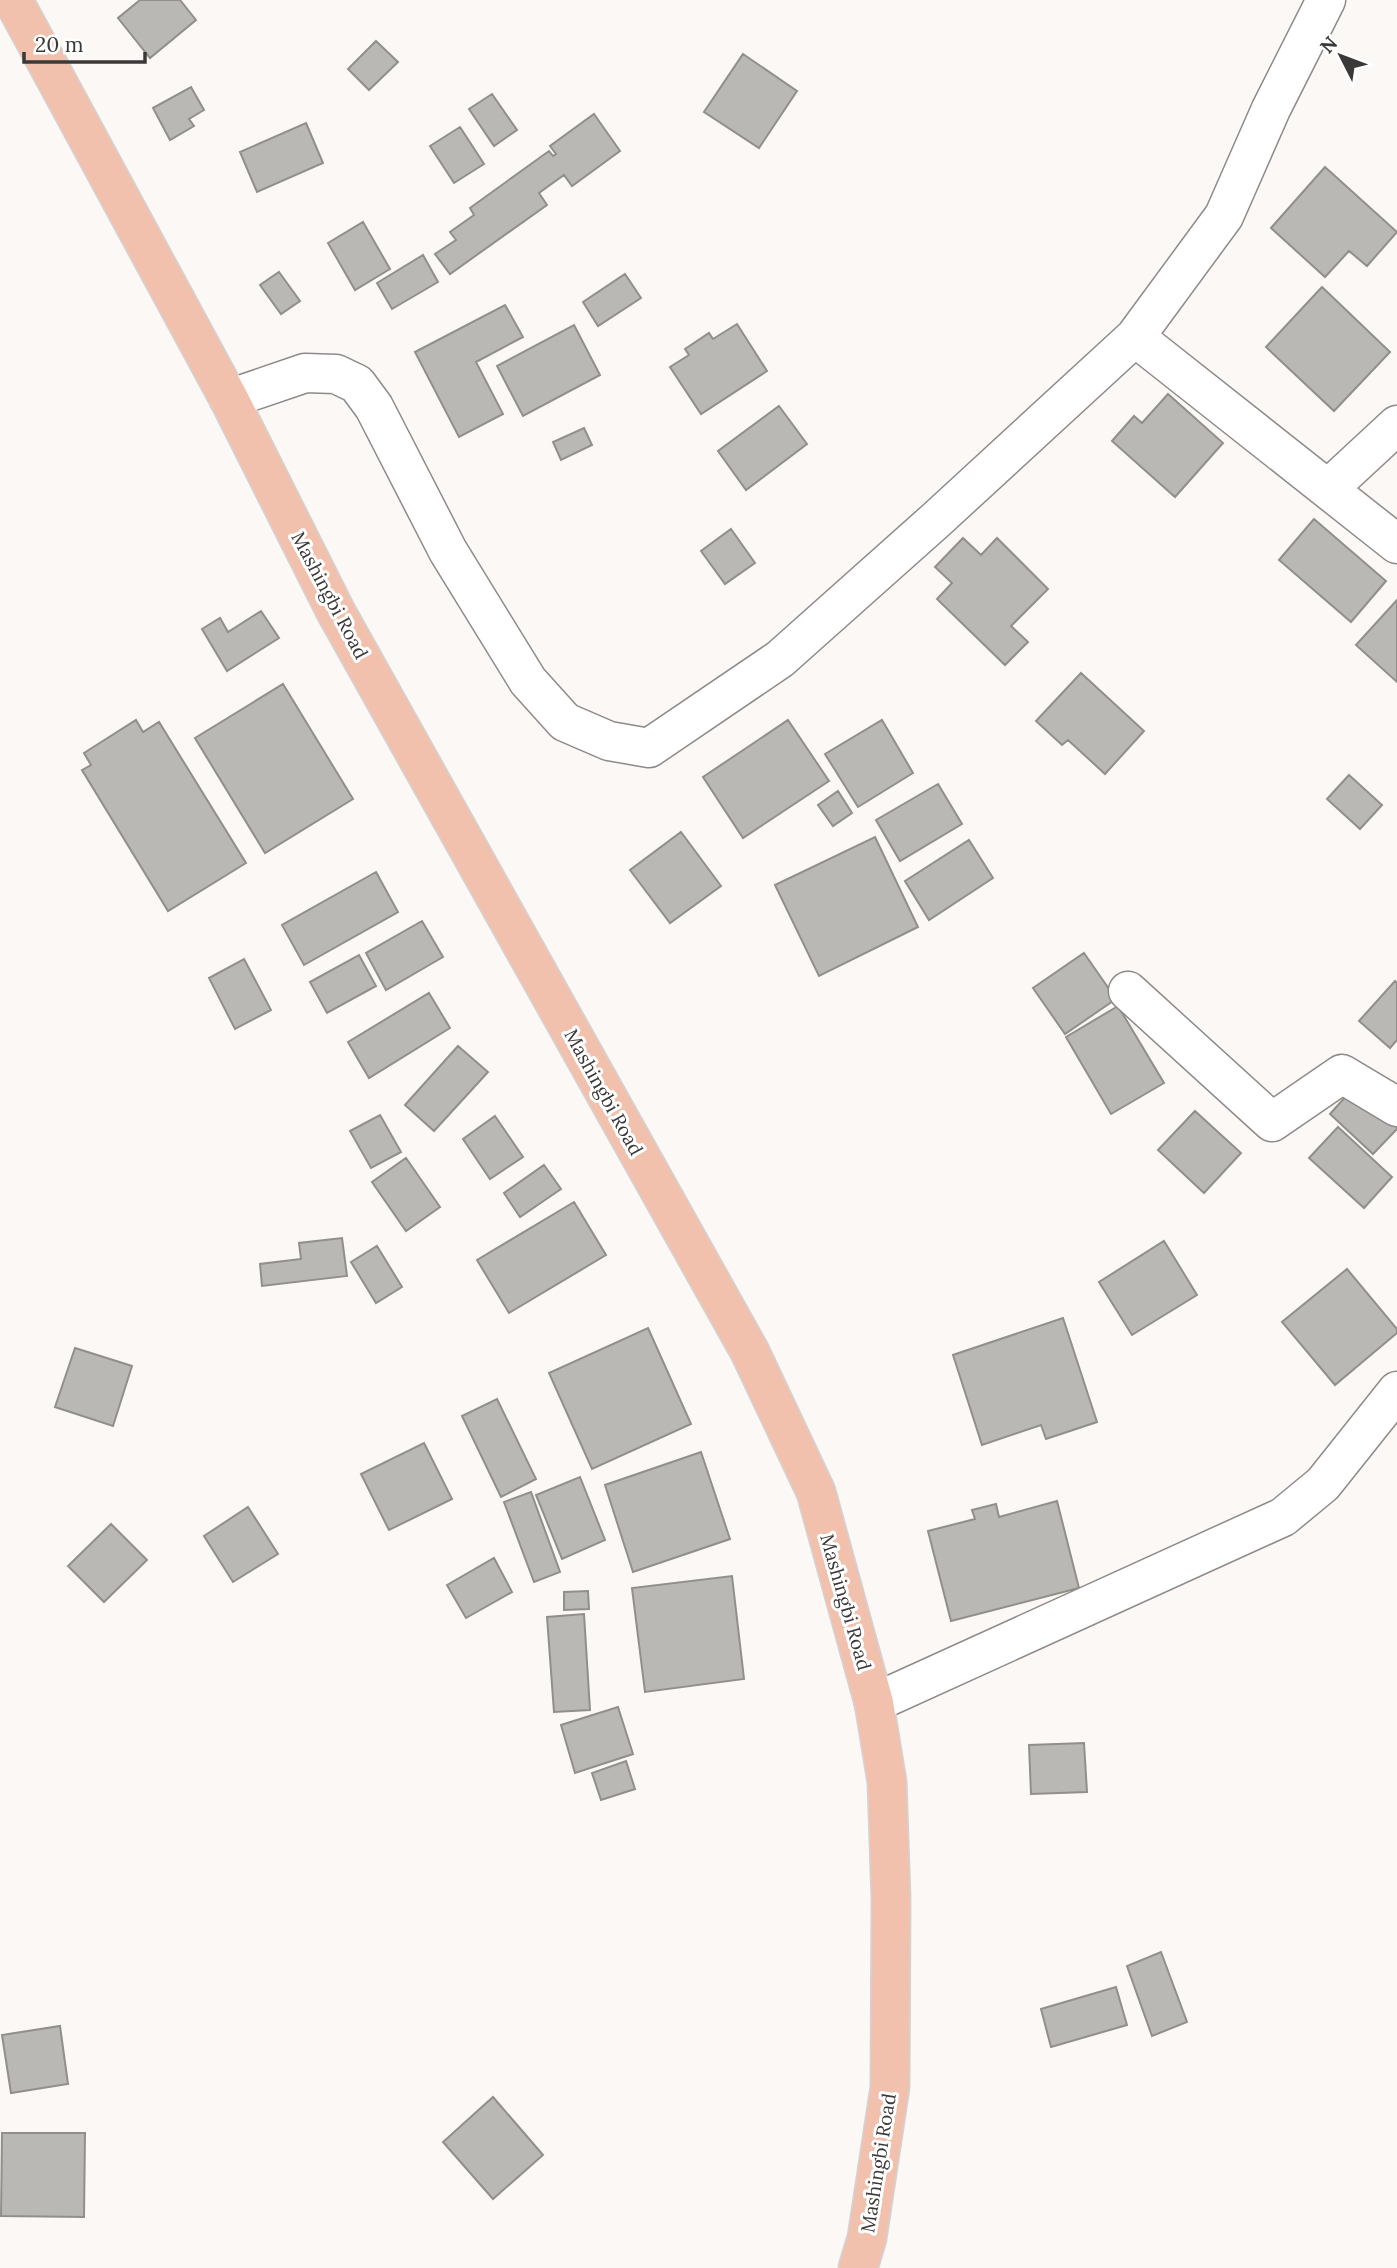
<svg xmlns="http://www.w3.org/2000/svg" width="1397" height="2268" viewBox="0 0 1397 2268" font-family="Lora,serif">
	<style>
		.building { fill: #bab8b5; stroke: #918f8c; stroke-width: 2 }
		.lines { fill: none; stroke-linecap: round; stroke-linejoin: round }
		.minor-casing { stroke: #8d8a89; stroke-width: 41 }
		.major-casing { stroke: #d4d3d3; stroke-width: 41 }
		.minor { stroke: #fff; stroke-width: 38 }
		.major { stroke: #f1c1ae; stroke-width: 38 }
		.labels { text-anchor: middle; stroke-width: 6; stroke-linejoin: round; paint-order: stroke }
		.street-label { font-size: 19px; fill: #3a3938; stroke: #fff }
	</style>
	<rect width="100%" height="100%" fill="#fbf8f6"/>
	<path class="building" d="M140 0H180L196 20 150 58 118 18Z
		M376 41 398 62 369 90 348 69Z
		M743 54 797 91 759 148 704 112Z
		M191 87 204 110 189 119 194 126 170 140 153 108Z
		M492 94 517 130 494 146 469 109Z
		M594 114 620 151 572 186 564 175 539 193 547 205 450 274 435 254 456 240 450 232 474 215 470 208 549 151 553 156 556 154 550 146Z
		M306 123 323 163 257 192 240 152Z
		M460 127 484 164 454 183 430 146Z
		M1325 167 1397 232 1367 266 1349 251 1325 277 1271 228Z
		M363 222 390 269 355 290 328 243Z
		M423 255 438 282 392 309 377 283Z
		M279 272 300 301 281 314 260 285Z
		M625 274 641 298 598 326 583 302Z
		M1322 287 1390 352 1334 411 1266 347Z
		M505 305 523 337 476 362 503 414 459 437 415 352Z
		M737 324 767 371 701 414 670 367 689 355 685 349 709 333 713 339Z
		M574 325 600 375 523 416 497 366Z
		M1168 394 1223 443 1175 497 1112 441 1134 416 1142 423Z
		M779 406 807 444 746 490 718 451Z
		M584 428 592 445 561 460 553 442Z
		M1314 519 1386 581 1351 622 1279 560Z
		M731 529 755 563 725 584 701 551Z
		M963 538 981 555 997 538 1048 589 1011 626 1028 642 1005 665 937 599 952 583 935 567Z
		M1397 600V682L1356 645Z
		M261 611 279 638 227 671 202 629 220 618 228 632Z
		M1081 673 1144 731 1105 774 1068 740 1062 745 1036 721Z
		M283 684 353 799 265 853 195 738Z
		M136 720 143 732 159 722 246 863 168 911 82 770 91 765 84 753Z
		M788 720 829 781 743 838 703 777Z
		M882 720 913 773 858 807 825 754Z
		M1349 775 1382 805 1360 829 1327 799Z
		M938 784 962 824 900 861 876 820Z
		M838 791 852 813 833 826 818 805Z
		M681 832 721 886 670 923 630 870Z
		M875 837 918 927 819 976 775 885Z
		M969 840 993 878 929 920 905 881Z
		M376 872 398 912 304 965 282 925Z
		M422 921 443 957 386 990 366 953Z
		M1084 953 1116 999 1065 1034 1033 988Z
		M359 955 376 986 327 1013 310 982Z
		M244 959 271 1010 235 1029 209 978Z
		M1395 981 1397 983V1040L1390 1048 1359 1021Z
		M429 993 450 1028 369 1078 348 1042Z
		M1118 1006 1164 1083 1111 1114 1066 1037Z
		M458 1046 488 1072 434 1131 405 1105Z
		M1356 1085 1397 1123V1129L1373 1154 1330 1114Z
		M1195 1111 1241 1153 1204 1193 1158 1150Z
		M380 1115 401 1152 371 1168 350 1131Z
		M495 1116 523 1157 490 1179 463 1139Z
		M1338 1127 1392 1177 1364 1208 1309 1158Z
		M406 1158 440 1207 406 1231 372 1182Z
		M544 1165 561 1189 520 1217 504 1193Z
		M574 1202 606 1255 509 1313 477 1260Z
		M342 1238 347 1276 262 1286 260 1264 301 1259 299 1243Z
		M1164 1241 1197 1295 1132 1335 1099 1282Z
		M377 1246 402 1287 376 1303 351 1262Z
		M1347 1269 1397 1329V1333L1335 1385 1282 1322Z
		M1063 1318 1097 1422 1046 1439 1041 1425 982 1445 953 1355Z
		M648 1328 691 1424 592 1469 549 1373Z
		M75 1348 132 1366 113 1426 55 1407Z
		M497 1399 536 1479 501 1497 462 1416Z
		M424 1443 452 1499 389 1530 361 1474Z
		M701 1452 730 1539 633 1572 605 1485Z
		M580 1477 605 1540 562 1559 536 1495Z
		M531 1492 560 1572 534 1582 504 1502Z
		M1057 1501 1079 1588 951 1621 928 1531 975 1519 972 1510 996 1504 999 1517Z
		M248 1507 278 1554 233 1582 204 1536Z
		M111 1524 147 1560 104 1602 68 1566Z
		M494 1558 512 1592 466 1618 447 1585Z
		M732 1576 744 1679 645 1692 632 1588Z
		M588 1591 589 1609 564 1610V1592Z
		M584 1614 590 1710 554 1712 547 1617Z
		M618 1707 633 1754 575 1773 561 1725Z
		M1084 1743 1087 1792 1031 1794 1029 1745Z
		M626 1761 635 1789 601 1800 592 1773Z
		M1161 1952 1187 2022 1152 2036 1127 1966Z
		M1116 1987 1127 2025 1051 2047 1041 2009Z
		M60 2026 68 2084 11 2093 2 2035Z
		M493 2097 543 2155 493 2199 443 2142Z
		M2 2133H85L84 2217 1 2216Z"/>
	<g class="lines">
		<defs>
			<path id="minor" d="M1135 337 1397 544
				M229 399 305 373 336 374 357 384 374 407 448 551 528 681 565 722 609 741 649 748 780 659 936 520 1135 337 1224 216 1271 109 1326 0
				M1328 489 1397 425
				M1128 991 1272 1122 1342 1074 1397 1107
				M874 1703 1283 1517 1323 1484 1397 1391"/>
			<path id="major" d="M13 0 229 399 336 612 750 1352 816 1492 874 1703 887 1782 891 1899 890 2087 867 2238 858 2268"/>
		</defs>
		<use href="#minor" class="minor-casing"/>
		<use href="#major" class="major-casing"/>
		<use href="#minor" class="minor"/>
		<use href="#major" class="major"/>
	</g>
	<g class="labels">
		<g class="street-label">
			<text transform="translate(330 595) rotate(62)" y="7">Mashingbi Road</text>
			<text transform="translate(604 1092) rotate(61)" y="7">Mashingbi Road</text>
			<text transform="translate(846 1602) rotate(74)" y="7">Mashingbi Road</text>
			<text transform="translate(878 2163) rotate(-81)" y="7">Mashingbi Road</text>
		</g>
	</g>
	<g transform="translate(1341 56) rotate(312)" stroke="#ffffff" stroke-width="5" paint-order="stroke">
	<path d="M0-5L12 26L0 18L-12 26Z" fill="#3a3938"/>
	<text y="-10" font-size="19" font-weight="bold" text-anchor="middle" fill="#3a3938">N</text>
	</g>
	<path d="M24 52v10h121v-10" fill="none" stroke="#3a3938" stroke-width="3.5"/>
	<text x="35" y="52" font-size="21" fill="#3a3938" stroke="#ffffff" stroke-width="5" paint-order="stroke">20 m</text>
</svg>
